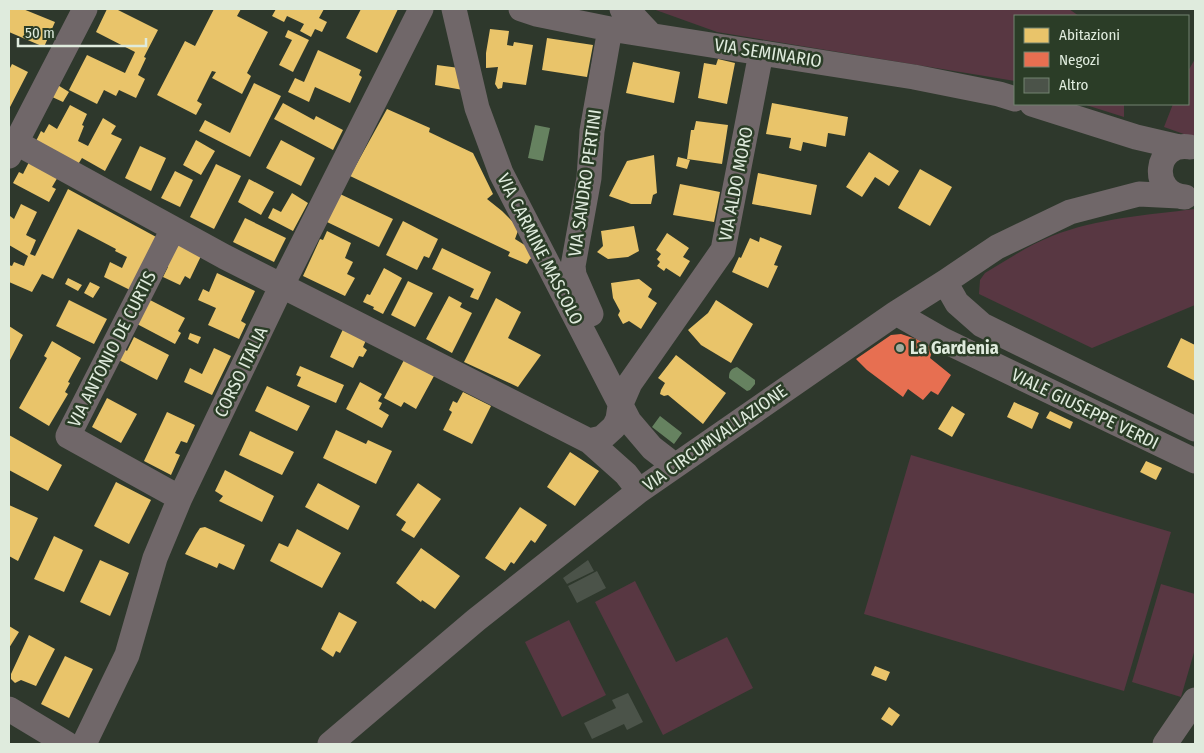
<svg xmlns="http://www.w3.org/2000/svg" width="1204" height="753" viewBox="0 0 1204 753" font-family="'Fira Sans Condensed',sans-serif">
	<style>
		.green { fill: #583742 }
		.water { fill: #668260 }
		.homes { fill: #e9c46a }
		.shops { fill: #e76f51 }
		.building { fill: #4b5349 }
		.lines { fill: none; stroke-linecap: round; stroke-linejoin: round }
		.minor { stroke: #706769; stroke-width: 25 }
		.poi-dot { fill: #a1ac9f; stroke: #2b3d27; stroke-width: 2 }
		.labels { text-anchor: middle; stroke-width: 5; stroke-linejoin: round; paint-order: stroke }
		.street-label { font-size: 18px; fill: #dfebdd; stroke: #2b3d27 }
		.poi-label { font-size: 18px; font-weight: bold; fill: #dfebdd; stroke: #2b3d27; text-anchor: start }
	</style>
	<rect width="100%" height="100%" fill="#2e382c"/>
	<path class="green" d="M653 9H1069L1079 16H1015V81L717 32Z
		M1195 59V138L1164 127 1173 104H1188V71Z
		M1083 104H1124V117Z
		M1195 209V305L1092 348 979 294 980 280 985 273C1007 260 1029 245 1052 236 1098 218 1147 215 1195 209Z
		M911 455 1171 532 1124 691 864 614Z
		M635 581 676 662 727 637 753 688 663 735 595 602Z
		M1161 584 1195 594V649L1181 697 1132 682Z
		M569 620 606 695 562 717 525 642Z"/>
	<path class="water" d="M535 125 550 128 543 161 528 158Z
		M737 367 755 380V384L750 390 747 391 729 378C729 371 731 369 737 367Z
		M660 416 682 433 674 444 652 427Z"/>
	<path class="homes" d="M9 9H23L55 22 44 47 9 32Z
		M107 9H116L158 30 144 57 146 58 138 75 145 79 136 98 119 90 116 96 104 90 97 104 69 90 87 55 125 73 135 52 96 32Z
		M214 9H241L237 16 268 32 247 73 251 76 242 94 212 78 216 72 212 71 197 101 202 104 196 115 157 95 185 41 195 46Z
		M276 9H324L319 18 327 22 322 32 315 29 311 37 300 31 304 24 287 16 284 22 272 16Z
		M361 9H398L377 53 346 38Z
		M490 29 509 31 507 45 513 46 514 42 533 45 526 85 503 82 502 88 498 89 495 84 498 67 486 68V53Z
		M288 30 309 40 293 72 279 65 292 40 285 37Z
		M547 38 593 45 587 77 542 70Z
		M318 50 361 70 359 75 362 77 350 103 315 87 309 102 288 92 295 78 304 82Z
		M718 59 735 63 727 104 698 98 704 63 716 65Z
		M633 62 680 72 674 103 626 93Z
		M12 64 28 72 9 109V70Z
		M437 65 459 68 463 90 435 85Z
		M254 83 281 96 250 157 199 131 205 120 230 133Z
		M56 84 69 92 63 102 50 96Z
		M283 103 314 120 316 116 343 130 333 150 274 119Z
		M772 103 848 117 845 136 828 133 826 147 803 142 801 151 789 148 791 138 766 134Z
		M70 105 87 114 82 125 84 126 78 141 88 146 103 118 116 126 111 134 122 139 105 171 82 158 77 166 35 143 41 131 44 133 49 124 57 129Z
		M387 109 430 128 429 132 473 153 493 194 487 199 502 211 519 228 515 239 531 249 535 257 530 259 527 264 508 256 510 252 350 176Z
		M696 121 728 125 722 164 687 159 691 130H694Z
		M196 140 215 151 201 175 183 165Z
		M281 140 315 158 301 186 266 168Z
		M140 146 166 158 151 191 125 178Z
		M869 152 899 171 889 186 875 177 862 197 846 187Z
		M654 155 657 193 653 195 651 204H631L609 196 627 161Z
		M678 157 690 160 687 169 676 166Z
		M30 160 59 175 52 187 56 189 49 202 13 183 19 172 23 174Z
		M216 164 241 176 214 229 190 217Z
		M920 169 952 187 930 226 898 208Z
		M175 171 193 180 180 207 161 198Z
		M758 173 817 185 811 215 752 204Z
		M249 179 274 192 261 215 238 202Z
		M680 184 720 192 714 222 673 215Z
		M68 189 158 238 132 291 104 277 110 262 122 268 127 257 115 251 116 249 78 229 53 279 42 274 32 292 9 282V265L12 266 14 262 24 266 28 256 9 245 10 216 14 219 21 204 37 212 26 235 36 240 30 254 35 256Z
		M292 193 308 203 293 231 268 218 273 208 281 212Z
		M340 194 393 219 379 247 327 222Z
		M245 218 286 238 274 262 233 242Z
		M403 221 438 239 429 258 424 256 417 270 386 255Z
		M634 226 639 251 628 257 608 259 597 252 603 246 601 231Z
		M327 231 351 243 345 258 353 262 347 274 355 278 345 296 303 276 320 239 323 240Z
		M667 233 689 248 683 257 690 261 680 277 666 268 664 271 657 266 660 262 657 259 661 254 656 250Z
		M760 237 782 246 774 265 778 266 768 288 732 272 739 257 741 258 750 238 759 242Z
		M173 241 202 254 190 279 185 276 180 285 163 277 168 267 163 264Z
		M442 248 491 272 478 300 470 297 474 289 432 269Z
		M384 268 402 278 383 314 373 309 374 307 363 302 367 294 370 295Z
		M217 273 255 291 241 321 246 324 239 339 208 325 216 308 198 300 203 289 209 292Z
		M68 278 82 285 78 291 65 284Z
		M639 279 652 289 648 297 657 303 641 329 629 321 623 324 618 315 620 311 613 298 611 283Z
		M408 281 433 293 415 327 391 315Z
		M90 282 100 287 93 298 84 293Z
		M449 296 462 303 460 307 472 313 452 353 426 339Z
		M496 298 521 312 508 338 541 355 518 387 464 362Z
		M69 300 107 319 94 344 56 326Z
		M150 300 185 318 178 331 181 333 175 344 137 324Z
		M716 300 753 324 731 363 701 345 688 330 708 313Z
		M9 326 23 335 9 362Z
		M344 327 367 338 363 347 367 350 363 357 359 356 353 368 330 357Z
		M190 333 201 337 198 344 188 339Z
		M134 337 169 355 157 380 119 360 124 349 127 351Z
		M1181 338 1195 345V381L1167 367Z
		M52 341 81 358 68 382 70 383 65 392 68 394 49 426 19 408 47 358 44 356Z
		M214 348 231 356 212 395 184 382 190 368 202 374Z
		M676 355 726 393 703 424 668 395 664 396 660 394 661 390 665 383 658 378Z
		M404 360 434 376 416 409 404 402 401 407 384 398Z
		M300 366 344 385 336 403 297 386 301 377 296 375Z
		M360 382 382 394 378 401 382 403 379 409 389 415 382 428 346 409Z
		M267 386 310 406 297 431 255 411Z
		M463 392 491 406 472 444 443 430 452 412 449 410 453 401 457 403Z
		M107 398 137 414 121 443 92 427Z
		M1014 402 1039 413 1032 429 1007 417Z
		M952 406 965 414 952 437 938 429Z
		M1050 411 1073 422 1070 429 1046 418Z
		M167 412 195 425 187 443 181 441 175 453 180 455 171 475 144 461Z
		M336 430 366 444 368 440 392 451 376 484 323 458Z
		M250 431 294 452 282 475 239 455Z
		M9 435 62 465 48 491 9 470Z
		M570 452 599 471 575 506 547 487Z
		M1146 461 1162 468 1156 480 1140 472Z
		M225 470 274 496 262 522 219 501 223 496 215 491Z
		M116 482 151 500 129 544 94 526Z
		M318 483 360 506 348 530 305 507Z
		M418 483 441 499 414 538 401 530 406 522 396 515Z
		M9 505 38 518 18 561 9 556Z
		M520 507 547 525 535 543 531 540 514 564 511 562 505 571 485 558Z
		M205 527 245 545 234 570 219 563 217 568 185 554 196 534 200 528Z
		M297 529 341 553 322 588 270 561 279 543 288 547Z
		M54 536 83 550 64 592 34 579Z
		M421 548 460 576 435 609 422 600 421 602 396 583Z
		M100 560 129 573 110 616 80 602Z
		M339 612 357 622 340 653 336 651 333 657 321 649Z
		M9 626 19 632 9 648Z
		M29 635 55 649 36 686 21 680 15 683 11 679V674Z
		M65 656 93 669 69 718 41 704Z
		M875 666 890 672 886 681 871 675Z
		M889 707 900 715 892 726 881 719Z"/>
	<path class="shops" d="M901 334 934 345 930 358 951 375 938 395 931 391 923 400 908 389 903 397 867 370 856 359 891 335Z"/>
	<path class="building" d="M588 560 594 571 567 584 563 578Z
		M597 571 606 588 577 603 568 586Z
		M628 693 643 722 627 730 624 724 592 739 584 723 616 708 612 700Z"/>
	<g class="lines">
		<path class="minor" d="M454 9 477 108 501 173 629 421 652 448 674 465
			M521 9 536 14 610 29 914 77 999 94 1015 99
			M622 9 636 19 650 34
			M1032 104 1136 137 1179 147
			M15 142 225 257 589 441 626 474 639 491
			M9 156 85 9
			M1185 197C1149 194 1154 141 1190 147
			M173 229 68 436 180 498
			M945 282 957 303 982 325 1195 429
			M896 313 943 340 1195 461
			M591 314 574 275 573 266 589 178 592 131 610 29
			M589 441 602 438 614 427 618 419 620 406 630 383 723 250 761 53
			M9 709 67 744
			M84 744 127 655 155 558 180 498 282 285 421 9
			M330 744 476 620 639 491 896 313 945 282 997 247 1070 212 1139 194 1179 196
			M1165 744 1195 700"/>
	</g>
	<circle class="poi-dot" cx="900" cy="348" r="5"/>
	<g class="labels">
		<g class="street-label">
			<text transform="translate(768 53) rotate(9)" y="6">VIA SEMINARIO</text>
			<text transform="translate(585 183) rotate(-82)" y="6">VIA SANDRO PERTINI</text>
			<text transform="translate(736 184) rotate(-79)" y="6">VIA ALDO MORO</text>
			<text transform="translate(540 249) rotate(63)" y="6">VIA CARMINE MASCOLO</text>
			<text transform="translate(112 349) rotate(-63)" y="6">VIA ANTONIO DE CURTIS</text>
			<text transform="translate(241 372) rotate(-64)" y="6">CORSO ITALIA</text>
			<text transform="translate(1085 409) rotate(26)" y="6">VIALE GIUSEPPE VERDI</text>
			<text transform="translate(715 438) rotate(-35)" y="6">VIA CIRCUMVALLAZIONE</text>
		</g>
		<g class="poi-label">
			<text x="910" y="354">La Gardenia</text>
		</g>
	</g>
	<rect width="1204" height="753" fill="none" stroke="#dfebdd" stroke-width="20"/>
	<rect x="1014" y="15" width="175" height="90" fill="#2b3d27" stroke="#738370"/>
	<rect x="1024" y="28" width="25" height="15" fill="#e9c46a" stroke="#738370"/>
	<text x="1059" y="40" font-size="15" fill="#dfebdd">Abitazioni</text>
	<rect x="1024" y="52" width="25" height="15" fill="#e76f51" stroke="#738370"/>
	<text x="1059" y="65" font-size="15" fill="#dfebdd">Negozi</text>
	<rect x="1024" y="78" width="25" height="15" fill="#4b5349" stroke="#738370"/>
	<text x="1059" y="90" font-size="15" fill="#dfebdd">Altro</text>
	<path d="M18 38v8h128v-8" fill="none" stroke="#dfebdd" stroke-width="2.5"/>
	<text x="25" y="38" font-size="15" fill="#dfebdd" stroke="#2b3d27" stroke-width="4" paint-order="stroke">50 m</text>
</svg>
